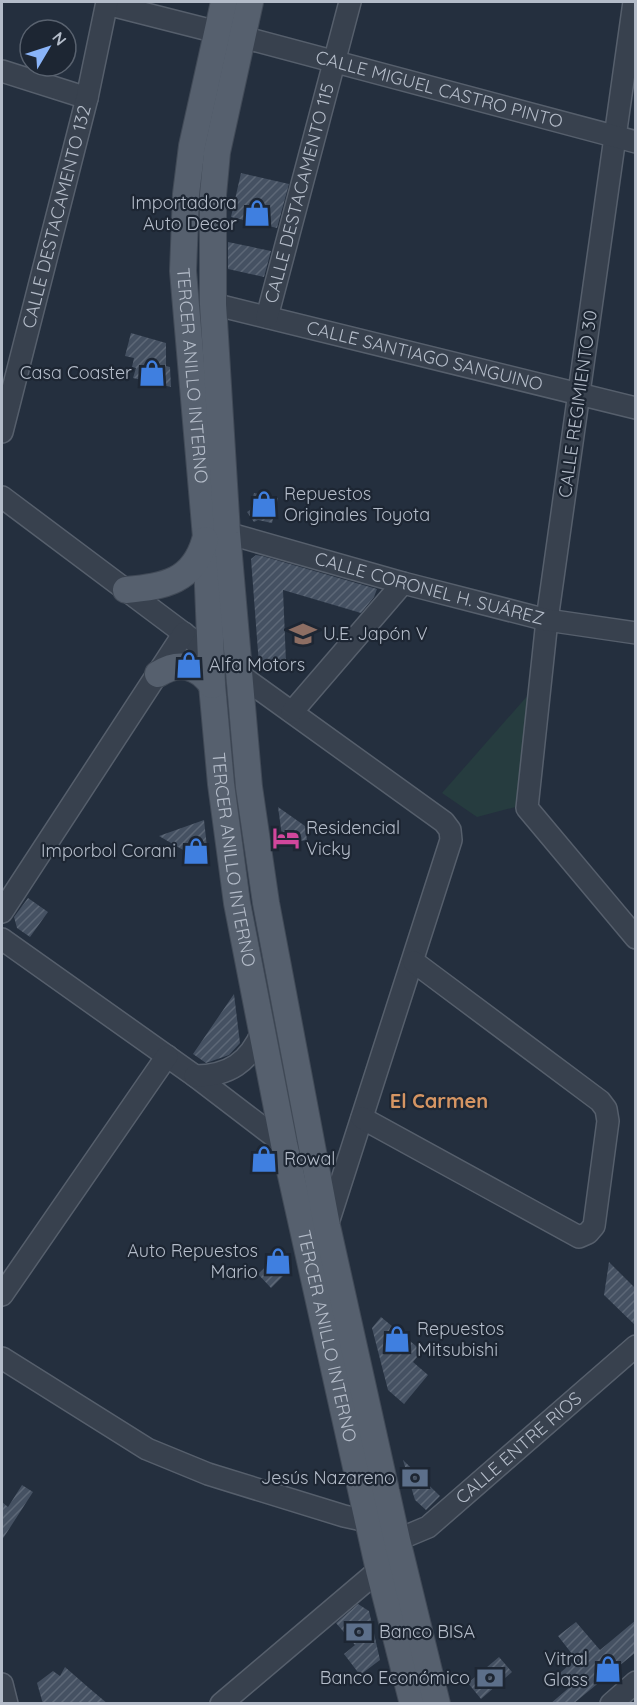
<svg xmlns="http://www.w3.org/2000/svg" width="637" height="1705" viewBox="0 0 637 1705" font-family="Quicksand,sans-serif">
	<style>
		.green { fill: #263c3f }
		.building { fill: url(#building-hatch) }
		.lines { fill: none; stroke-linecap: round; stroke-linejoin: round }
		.minor-casing { stroke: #565f6c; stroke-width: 24 }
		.major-casing { stroke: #414a57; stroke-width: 28 }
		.minor { stroke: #38414e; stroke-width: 21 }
		.major { stroke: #56606e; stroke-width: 26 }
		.labels { text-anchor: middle; stroke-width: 4.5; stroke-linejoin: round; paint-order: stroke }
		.street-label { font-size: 18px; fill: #b4bcc9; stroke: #1d2633 }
		.poi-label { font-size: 18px; fill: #b4bcc9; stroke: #1d2633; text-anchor: end }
		.neighbourhood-label { font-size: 20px; font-weight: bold; fill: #d59563; stroke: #1d2633 }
	</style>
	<defs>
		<pattern id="building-hatch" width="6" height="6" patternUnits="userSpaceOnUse" patternTransform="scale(1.5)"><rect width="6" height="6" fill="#455162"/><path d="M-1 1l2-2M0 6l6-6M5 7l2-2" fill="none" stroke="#5d6877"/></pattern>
	</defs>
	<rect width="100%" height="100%" fill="#242f3e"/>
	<path class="green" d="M529 694 519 806 477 817 442 793Z"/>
	<path class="building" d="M241 173 289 184 277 228 231 217Z
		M228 242 271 251 264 277 228 269Z
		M131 333 166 343V366L170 367 171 387 133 378 136 368 132 367 134 358 125 356Z
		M254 493 278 498 272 523 258 520 254 522 247 512 250 510Z
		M256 555 262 556 377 589 374 597 361 613 283 590 286 662 259 665 251 559Z
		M278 807 305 826 307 840 283 843Z
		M204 820 209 865 159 836Z
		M28 898 48 912 30 937 17 928 14 917Z
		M234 994 240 1043 229 1055 206 1063 193 1054Z
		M283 1250 286 1273 271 1288 258 1274Z
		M609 1262 636 1289V1326L604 1295Z
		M381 1317 422 1351 413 1362 428 1375 404 1404 388 1390 372 1328Z
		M403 1460 440 1496 426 1510 415 1500Z
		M22 1485 33 1492 2 1540V1502L8 1507Z
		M358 1604 369 1611 380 1660 360 1675 344 1654 355 1645 336 1623Z
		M636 1620V1652L573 1704H550L571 1686 560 1673 576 1659 558 1636 576 1622 600 1650Z
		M499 1657 512 1672 481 1699 468 1683Z
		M65 1667 89 1688 108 1704H43L37 1683 53 1671 60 1676Z"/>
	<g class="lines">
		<defs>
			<g id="minor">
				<path d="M634 2 547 620 527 808 636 938"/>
				<path d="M107 4 217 32"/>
				<path id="s1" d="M242 37 636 142"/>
				<path d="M2 71 87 98"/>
				<path id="s2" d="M213 304 636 408"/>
				<path id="s3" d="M267 317 350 2"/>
				<path id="s4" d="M2 432 87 98 107 2"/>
				<path d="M2 497 210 653"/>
				<path id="s5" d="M227 533 403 583 547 620 636 633"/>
				<path d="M240 675 444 822 450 830 451 840 327 1226"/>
				<path d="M292 712 403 583"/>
				<path d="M2 912 184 633"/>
				<path d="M2 939 195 1076 284 1144"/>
				<path d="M195 1076C229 1076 249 1062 262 1032"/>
				<path d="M362 1118 579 1237 588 1233 594 1226 608 1121 606 1109 600 1101 414 962"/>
				<path d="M2 1295 167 1056"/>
				<path d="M2 1358 147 1449 208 1474 344 1516 367 1521"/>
				<path id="s6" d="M397 1540 428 1527 636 1346"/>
				<path d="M2 1684 7 1704"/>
				<path d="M221 1704 379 1570"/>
				<path d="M611 1704 636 1682"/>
			</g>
			<g id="major">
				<path id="s7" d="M224 2 192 146 186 194 183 271 206 537 212 685 221 784 237 903 284 1144 379 1570 413 1704"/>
				<path d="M250 2 217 152 213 195V304L227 533 249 787 266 903 327 1226 397 1540 437 1704"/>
				<path d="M126 590C165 586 193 582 205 540"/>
				<path d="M158 674C179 661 197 665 212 685"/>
			</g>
		</defs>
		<use href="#minor" class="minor-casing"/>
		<use href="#major" class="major-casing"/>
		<use href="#minor" class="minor"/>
		<use href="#major" class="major"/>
	</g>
	<defs>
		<symbol id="shop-bare" viewBox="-9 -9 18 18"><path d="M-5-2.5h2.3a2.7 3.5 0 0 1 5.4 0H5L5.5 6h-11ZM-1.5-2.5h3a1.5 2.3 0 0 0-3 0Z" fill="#3f7fe0" stroke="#1d2633" stroke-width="2.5" paint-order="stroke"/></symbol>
		<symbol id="school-bare" viewBox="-9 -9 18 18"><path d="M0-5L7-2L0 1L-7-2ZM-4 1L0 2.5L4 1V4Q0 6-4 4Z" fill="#8d6e63" stroke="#1d2633" stroke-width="2.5" paint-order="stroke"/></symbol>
		<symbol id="hotel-bare" viewBox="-9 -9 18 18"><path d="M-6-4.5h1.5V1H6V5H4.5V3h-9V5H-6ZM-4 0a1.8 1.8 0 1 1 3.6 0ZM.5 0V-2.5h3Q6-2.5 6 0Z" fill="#d1479c" stroke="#1d2633" stroke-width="2.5" paint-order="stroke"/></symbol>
		<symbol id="bank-bare" viewBox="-9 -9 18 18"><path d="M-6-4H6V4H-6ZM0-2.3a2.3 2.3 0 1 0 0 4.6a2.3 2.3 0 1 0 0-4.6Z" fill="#5c6f8a" stroke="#1d2633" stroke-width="2.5" paint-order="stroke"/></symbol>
	</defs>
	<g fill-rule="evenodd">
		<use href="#shop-bare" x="238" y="194" width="38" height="38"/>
		<use href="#shop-bare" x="133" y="354" width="38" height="38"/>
		<use href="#shop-bare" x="245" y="485" width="38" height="38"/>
		<use href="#school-bare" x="284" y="615" width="38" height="38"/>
		<use href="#shop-bare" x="170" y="646" width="38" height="38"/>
		<use href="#hotel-bare" x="267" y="819" width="38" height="38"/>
		<use href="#shop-bare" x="177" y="832" width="38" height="38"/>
		<use href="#shop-bare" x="245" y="1140" width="38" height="38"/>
		<use href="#shop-bare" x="259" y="1242" width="38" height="38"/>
		<use href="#shop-bare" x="378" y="1320" width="38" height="38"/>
		<use href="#bank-bare" x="396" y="1459" width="38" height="38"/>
		<use href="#bank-bare" x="340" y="1613" width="38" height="38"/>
		<use href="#shop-bare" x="589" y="1650" width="38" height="38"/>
		<use href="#bank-bare" x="471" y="1659" width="38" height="38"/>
	</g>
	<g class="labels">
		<g class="street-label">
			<text dy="6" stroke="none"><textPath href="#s1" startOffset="204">CALLE MIGUEL CASTRO PINTO</textPath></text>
			<text dy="6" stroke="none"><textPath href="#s3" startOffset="128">CALLE DESTACAMENTO 115</textPath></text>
			<text dy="6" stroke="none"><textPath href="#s4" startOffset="222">CALLE DESTACAMENTO 132</textPath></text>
			<text dy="6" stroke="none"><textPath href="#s2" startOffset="218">CALLE SANTIAGO SANGUINO</textPath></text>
			<text dy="6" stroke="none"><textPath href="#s7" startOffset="378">TERCER ANILLO INTERNO</textPath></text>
			<text transform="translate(578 404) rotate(-82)" y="6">CALLE REGIMIENTO 30</text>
			<text dy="6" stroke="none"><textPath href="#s5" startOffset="210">CALLE CORONEL H. SUÁREZ</textPath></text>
			<text dy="6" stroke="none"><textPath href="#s7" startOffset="864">TERCER ANILLO INTERNO</textPath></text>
			<text dy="6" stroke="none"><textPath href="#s7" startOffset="1350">TERCER ANILLO INTERNO</textPath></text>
			<text dy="6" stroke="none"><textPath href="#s6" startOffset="154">CALLE ENTRE RIOS</textPath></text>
		</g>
		<g class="poi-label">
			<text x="237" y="209">Importadora<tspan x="237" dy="21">Auto Decor</tspan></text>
			<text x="132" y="379">Casa Coaster</text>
			<text x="284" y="500" text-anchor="start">Repuestos<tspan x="284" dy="21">Originales Toyota</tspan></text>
			<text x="323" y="640" text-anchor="start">U.E. Japón V</text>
			<text x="209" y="671" text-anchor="start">Alfa Motors</text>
			<text x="306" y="834" text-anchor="start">Residencial<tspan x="306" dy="21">Vicky</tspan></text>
			<text x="176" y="857">Imporbol Corani</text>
			<text x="284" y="1165" text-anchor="start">Rowal</text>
			<text x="258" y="1257">Auto Repuestos<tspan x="258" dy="21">Mario</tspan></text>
			<text x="417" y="1335" text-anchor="start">Repuestos<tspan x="417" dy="21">Mitsubishi</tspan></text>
			<text x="395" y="1484">Jesús Nazareno</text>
			<text x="379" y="1638" text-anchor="start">Banco BISA</text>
			<text x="588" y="1665">Vitral<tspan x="588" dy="21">Glass</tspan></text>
			<text x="470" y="1684">Banco Económico</text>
		</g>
		<g class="neighbourhood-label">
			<text x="439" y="1108">El Carmen</text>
		</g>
	</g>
	<rect width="637" height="1705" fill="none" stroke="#b4bcc9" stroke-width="6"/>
	<g transform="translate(48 48) rotate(51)"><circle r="28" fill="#1d2633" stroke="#59626f" stroke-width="1.5"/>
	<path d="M0-4.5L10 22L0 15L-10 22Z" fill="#8ab4f8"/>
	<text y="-9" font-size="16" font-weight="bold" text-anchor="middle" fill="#b4bcc9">N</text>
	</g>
</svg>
